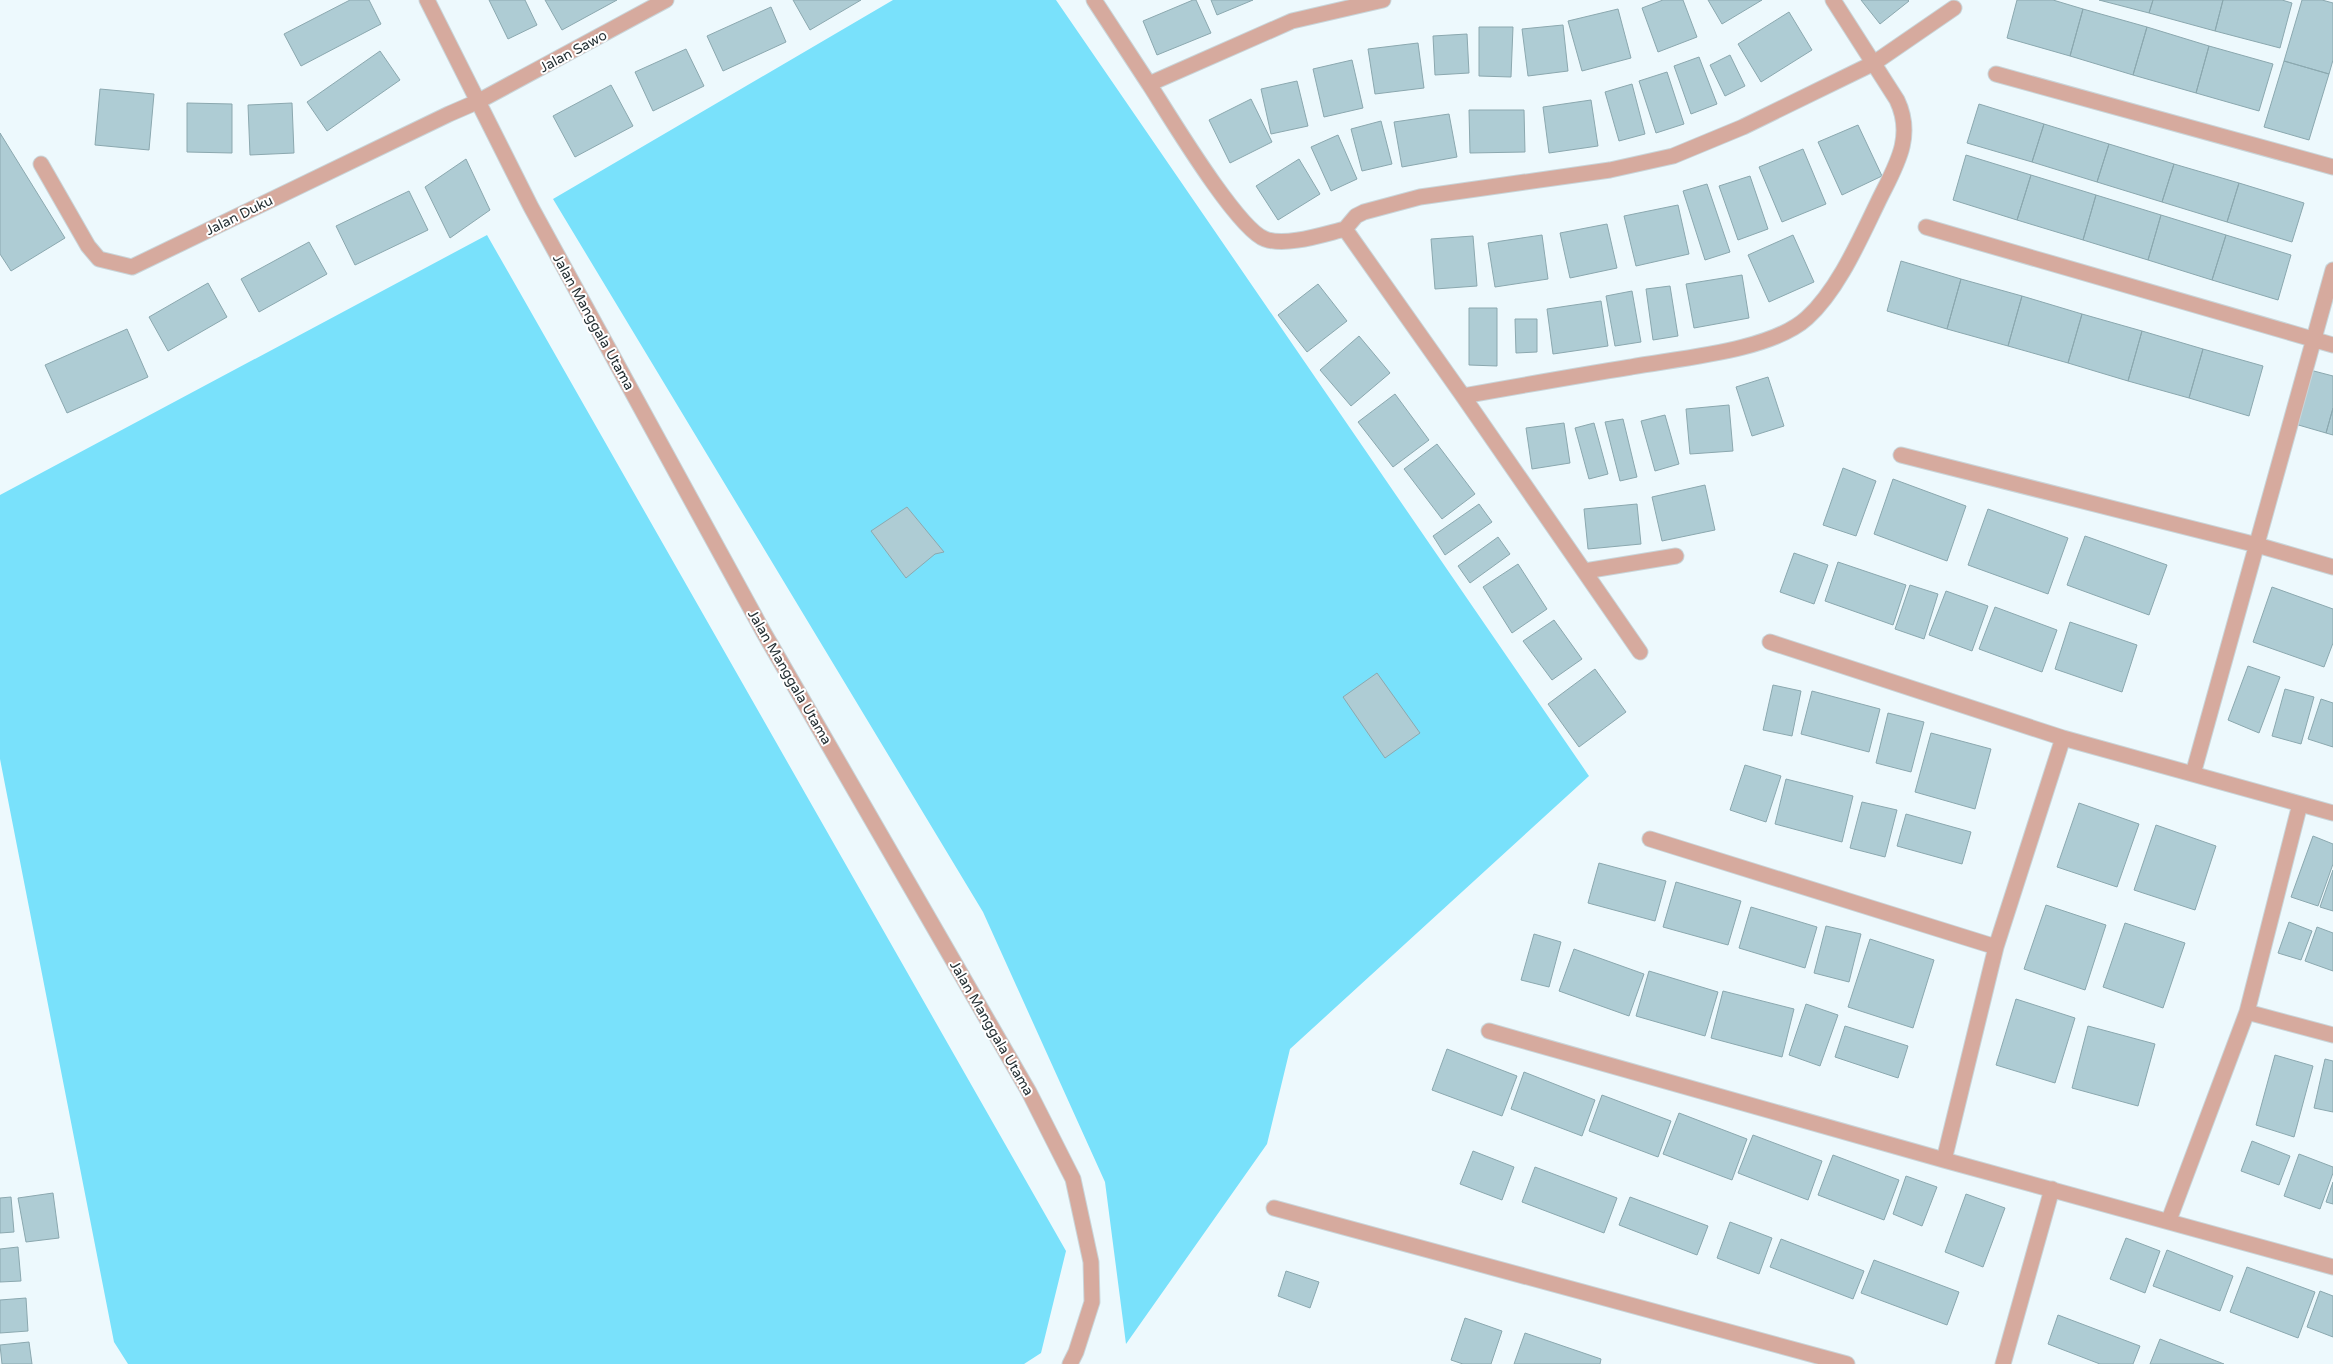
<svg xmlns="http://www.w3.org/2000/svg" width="2333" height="1364" viewBox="0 0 2333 1364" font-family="'Varela Round',sans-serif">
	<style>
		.green { fill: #79e1fb }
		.building { fill: #aeccd4; stroke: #8ba8af }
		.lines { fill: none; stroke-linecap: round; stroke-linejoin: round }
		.minor-casing { stroke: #c9d5d9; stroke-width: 17 }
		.minor { stroke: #d6aa9e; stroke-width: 15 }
		.labels { text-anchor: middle; stroke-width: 4; stroke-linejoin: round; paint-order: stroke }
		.street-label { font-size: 14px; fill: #253034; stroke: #fff }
	</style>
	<rect width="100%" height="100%" fill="#edf9fd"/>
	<path class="green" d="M893 0H1056L1589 776 1290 1049 1267 1144 1126 1344 1105 1182 983 912 553 199Z
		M487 235 1066 1251 1041 1353 1024 1364H128L114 1342 0 759V495Z"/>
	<path class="building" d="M350 0H369L381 24 301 66 284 34Z
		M489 0H525L537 25 508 39Z
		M545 0H617L562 30Z
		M793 0H861L810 30Z
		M1193 0H1196L1211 33 1157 55 1143 21Z
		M1211 0H1253L1217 15Z
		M1663 0H1683L1697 37 1658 52 1642 8Z
		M1708 0H1762L1722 24Z
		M1861 0H1908L1909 1 1880 24Z
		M2017 0H2053L2083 9 2070 56 2007 38Z
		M2099 0H2153L2149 13Z
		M2153 0H2223L2215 31 2149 13Z
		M2223 0H2282L2292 3 2280 48 2215 31Z
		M2302 0H2322L2333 3V60L2329 74 2284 61Z
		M771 7 786 42 723 71 707 36Z
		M1618 9 1631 58 1582 71 1568 21Z
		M2083 9 2147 27 2133 75 2070 56Z
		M1789 12 1812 50 1761 82 1738 44Z
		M1563 25 1568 71 1528 76 1522 29Z
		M1479 27H1513L1511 77 1479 76Z
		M2147 27 2209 46 2196 93 2133 75Z
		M1467 34 1469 73 1435 75 1433 36Z
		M1418 43 1424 88 1375 94 1368 49Z
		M2209 46 2273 64 2259 111 2196 93Z
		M686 49 704 86 653 111 635 72Z
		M380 51 400 80 327 131 307 102Z
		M1730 55 1745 86 1725 96 1710 65Z
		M1699 57 1717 104 1691 114 1674 66Z
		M1352 60 1363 108 1324 117 1313 69Z
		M2284 61 2329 74 2309 140 2264 127Z
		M1667 72 1684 124 1656 133 1639 81Z
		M1297 81 1308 126 1271 134 1261 89Z
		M1632 84 1645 134 1619 141 1605 92Z
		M611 85 633 126 575 157 553 116Z
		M100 89 154 94 149 150 95 145Z
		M1251 99 1272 142 1230 163 1209 120Z
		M1591 100 1598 146 1549 153 1543 107Z
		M187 103 232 104V153L187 152Z
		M292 103 294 153 250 155 248 105Z
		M1979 104 2044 124 2032 162 1967 143Z
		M1469 110H1524L1525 152 1470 153Z
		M1449 114 1457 157 1402 167 1394 122Z
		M1381 121 1392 164 1362 171 1351 129Z
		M2044 124 2109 144 2097 182 2032 162Z
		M1858 125 1882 176 1842 195 1818 142Z
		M0 133 65 238 11 271 0 254Z
		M1338 135 1357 179 1331 191 1311 147Z
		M2109 144 2174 164 2162 202 2097 182Z
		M1803 149 1826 204 1782 222 1759 167Z
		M1966 155 2031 175 2017 220 1953 200Z
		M466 159 490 210 450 238 425 187Z
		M1299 159 1320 194 1278 220 1256 186Z
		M2174 164 2239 183 2227 222 2162 202Z
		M2031 175 2096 195 2083 240 2017 220Z
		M1750 176 1768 229 1738 240 1719 186Z
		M2239 183 2304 203 2292 242 2227 222Z
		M1707 184 1730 252 1705 260 1683 191Z
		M409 191 428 230 355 265 336 226Z
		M2096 195 2161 215 2148 260 2083 240Z
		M1678 205 1689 254 1636 266 1624 216Z
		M2161 215 2226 235 2212 280 2148 260Z
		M1607 224 1617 268 1570 278 1560 233Z
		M1542 235 1548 279 1495 287 1488 243Z
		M1793 235 1814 282 1769 302 1748 255Z
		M2226 235 2291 255 2278 300 2212 280Z
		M1473 236 1477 286 1435 289 1431 239Z
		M309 242 327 274 259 312 241 279Z
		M1901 261 1961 279 1947 329 1887 311Z
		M1742 275 1749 318 1694 328 1686 284Z
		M1961 279 2022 296 2008 346 1947 329Z
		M208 283 227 317 168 351 149 317Z
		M1318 284 1347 321 1307 352 1278 315Z
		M1670 286 1678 336 1653 340 1646 289Z
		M1632 291 1641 342 1615 346 1606 296Z
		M2022 296 2082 314 2068 363 2008 346Z
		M1601 301 1608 346 1553 354 1547 309Z
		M1469 308H1497V366L1469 365Z
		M2082 314 2142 331 2128 381 2068 363Z
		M1515 319H1537V352L1516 353Z
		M127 329 148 377 67 413 45 365Z
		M2142 331 2203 349 2189 398 2128 381Z
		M1359 336 1390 373 1351 406 1320 370Z
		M2203 349 2263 366 2249 416 2189 398Z
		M2310 370 2333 376V408L2326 433 2295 424Z
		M1768 377 1784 426 1752 436 1736 387Z
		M1395 394 1429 440 1393 467 1358 422Z
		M1729 405 1733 451 1690 454 1686 409Z
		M2333 408V435L2326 433Z
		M1665 415 1679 464 1655 471 1641 421Z
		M1623 419 1637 477 1620 481 1605 422Z
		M1564 423 1570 463 1532 469 1526 428Z
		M1594 423 1608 474 1589 479 1575 428Z
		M1437 444 1475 494 1442 519 1404 469Z
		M1843 468 1876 481 1856 536 1823 525Z
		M1893 479 1966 506 1947 561 1874 534Z
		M1705 485 1715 530 1662 541 1652 497Z
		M1479 504 1492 522 1445 555 1433 536Z
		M1637 504 1641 544 1588 549 1584 509Z
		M907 507 944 552 935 554 906 578 871 531Z
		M1988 509 2068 538 2048 594 1968 565Z
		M2085 536 2167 565 2149 615 2067 585Z
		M1498 537 1510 554 1470 583 1458 566Z
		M1794 553 1828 565 1814 604 1780 592Z
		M1838 562 1906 585 1893 625 1825 601Z
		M1518 564 1547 609 1512 633 1483 587Z
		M1910 585 1938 594 1924 639 1895 629Z
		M2272 587 2333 609V643L2324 667 2253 642Z
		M1946 591 1988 606 1972 651 1929 635Z
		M1995 607 2057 630 2042 672 1979 649Z
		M1554 620 1582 659 1552 680 1523 641Z
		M2070 622 2137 645 2122 692 2055 669Z
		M2248 666 2280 677 2259 733 2228 720Z
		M1595 669 1626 712 1579 747 1548 704Z
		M1377 673 1420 733 1385 758 1343 697Z
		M1773 685 1801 691 1792 736 1763 730Z
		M2285 689 2314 697 2301 744 2272 736Z
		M1812 691 1880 709 1869 752 1801 734Z
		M2321 699 2333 703V747L2308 739Z
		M1888 713 1924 722 1911 772 1876 763Z
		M1931 733 1991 749 1975 809 1915 792Z
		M1745 765 1781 776 1766 822 1730 810Z
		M1786 779 1853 796 1842 842 1775 824Z
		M1862 802 1897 810 1885 857 1850 848Z
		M2079 803 2139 824 2117 887 2057 867Z
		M1906 814 1971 832 1962 864 1897 846Z
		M2156 825 2216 846 2195 910 2134 890Z
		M2313 836 2333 844V864L2318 906 2291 897Z
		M1599 863 1666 881 1655 921 1588 903Z
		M2333 870V911L2320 907Z
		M1676 882 1741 901 1728 945 1663 927Z
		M2046 905 2106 925 2085 990 2024 969Z
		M1751 907 1817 927 1805 968 1739 948Z
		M2289 922 2312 931 2301 960 2278 953Z
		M2125 923 2185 943 2163 1008 2103 987Z
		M1826 926 1861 934 1849 982 1814 973Z
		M2317 927 2333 933V971L2305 961Z
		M1534 934 1561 942 1549 987 1521 980Z
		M1870 939 1934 960 1913 1028 1848 1007Z
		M1574 949 1644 974 1629 1016 1559 991Z
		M1649 971 1718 992 1705 1036 1636 1016Z
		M1723 991 1794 1009 1782 1057 1711 1038Z
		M2016 999 2075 1018 2055 1083 1996 1065Z
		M1806 1004 1838 1015 1820 1066 1789 1055Z
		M1845 1026 1908 1046 1898 1078 1835 1057Z
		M2088 1026 2155 1044 2138 1106 2072 1088Z
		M1447 1049 1517 1076 1502 1116 1432 1090Z
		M2275 1055 2313 1066 2294 1137 2256 1125Z
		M2325 1059 2333 1061V1112L2314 1108Z
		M1524 1072 1595 1100 1582 1136 1511 1109Z
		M1602 1095 1671 1121 1658 1157 1589 1131Z
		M1679 1113 1747 1139 1732 1180 1663 1154Z
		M1753 1135 1822 1161 1808 1200 1738 1173Z
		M2252 1141 2290 1156 2279 1185 2241 1171Z
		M1473 1151 1514 1167 1502 1200 1460 1184Z
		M2299 1154 2333 1167V1173L2320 1209 2284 1196Z
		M1833 1155 1899 1180 1884 1220 1818 1195Z
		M1535 1167 1617 1198 1604 1233 1522 1202Z
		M1906 1176 1937 1187 1922 1226 1893 1214Z
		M2333 1182V1204L2326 1202Z
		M53 1193 59 1238 26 1242 18 1198Z
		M1966 1194 2005 1208 1983 1267 1945 1252Z
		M11 1197 14 1232 0 1233V1198Z
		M1630 1197 1708 1226 1697 1255 1619 1225Z
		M1730 1222 1772 1238 1759 1274 1717 1258Z
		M2126 1238 2160 1251 2145 1293 2110 1279Z
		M1781 1239 1864 1271 1853 1299 1770 1267Z
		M18 1247 21 1281 0 1282V1249Z
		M2167 1250 2233 1276 2220 1311 2153 1286Z
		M1874 1260 1959 1292 1947 1325 1861 1293Z
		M2247 1267 2315 1292 2298 1338 2230 1312Z
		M1286 1271 1319 1282 1310 1308 1278 1296Z
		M2320 1291 2333 1296V1337L2307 1327Z
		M26 1298 28 1331 0 1333V1300Z
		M2058 1315 2140 1346 2133 1364H2100L2048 1344Z
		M1465 1318 1502 1331 1491 1364H1463L1451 1360Z
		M1525 1333 1601 1359 1600 1364H1514Z
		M2160 1339 2224 1364H2150Z
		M29 1342 32 1364H2L0 1345Z"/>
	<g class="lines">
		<defs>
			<path id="minor" d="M427 0 531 207 764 633 1029 1092 1073 1179 1091 1262 1092 1302 1076 1352 1070 1364
				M1094 0 1149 84
				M1996 74 2333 167
				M41 164 88 246 99 259 132 267 449 114 479 101 666 0
				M1926 227 2333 345
				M1345 229C1324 234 1286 247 1265 239 1237 229 1169 115 1149 84L1292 21 1383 0
				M1463 396C1519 386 1575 376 1631 367 1680 358 1771 351 1807 318 1838 290 1860 239 1878 202 1895 167 1915 138 1897 100L1833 0
				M1901 455 2257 545 2333 567
				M1585 571 1676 556
				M1770 642 2063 738 2333 813
				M1640 652 1463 396 1345 229 1356 216 1364 212 1420 197 1610 170 1673 156 1743 127 1874 63 1954 8
				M2193 774 2333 270
				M1650 839 1996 947
				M2247 1012 2333 1035
				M1489 1031 1944 1160 2333 1267
				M1944 1160 1996 947 2063 738
				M1274 1208 1847 1364
				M2169 1220 2247 1012 2300 804
				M2003 1364 2052 1189"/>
		</defs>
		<use href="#minor" class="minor-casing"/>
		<use href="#minor" class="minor"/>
	</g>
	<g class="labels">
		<g class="street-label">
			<text transform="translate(573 51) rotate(-28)" y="5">Jalan Sawo</text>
			<text transform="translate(239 215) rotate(-26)" y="5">Jalan Duku</text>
			<text transform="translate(594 322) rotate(61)" y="5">Jalan Manggala Utama</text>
			<text transform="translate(790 677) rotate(60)" y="5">Jalan Manggala Utama</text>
			<text transform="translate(992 1028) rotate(60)" y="5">Jalan Manggala Utama</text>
		</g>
	</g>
</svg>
